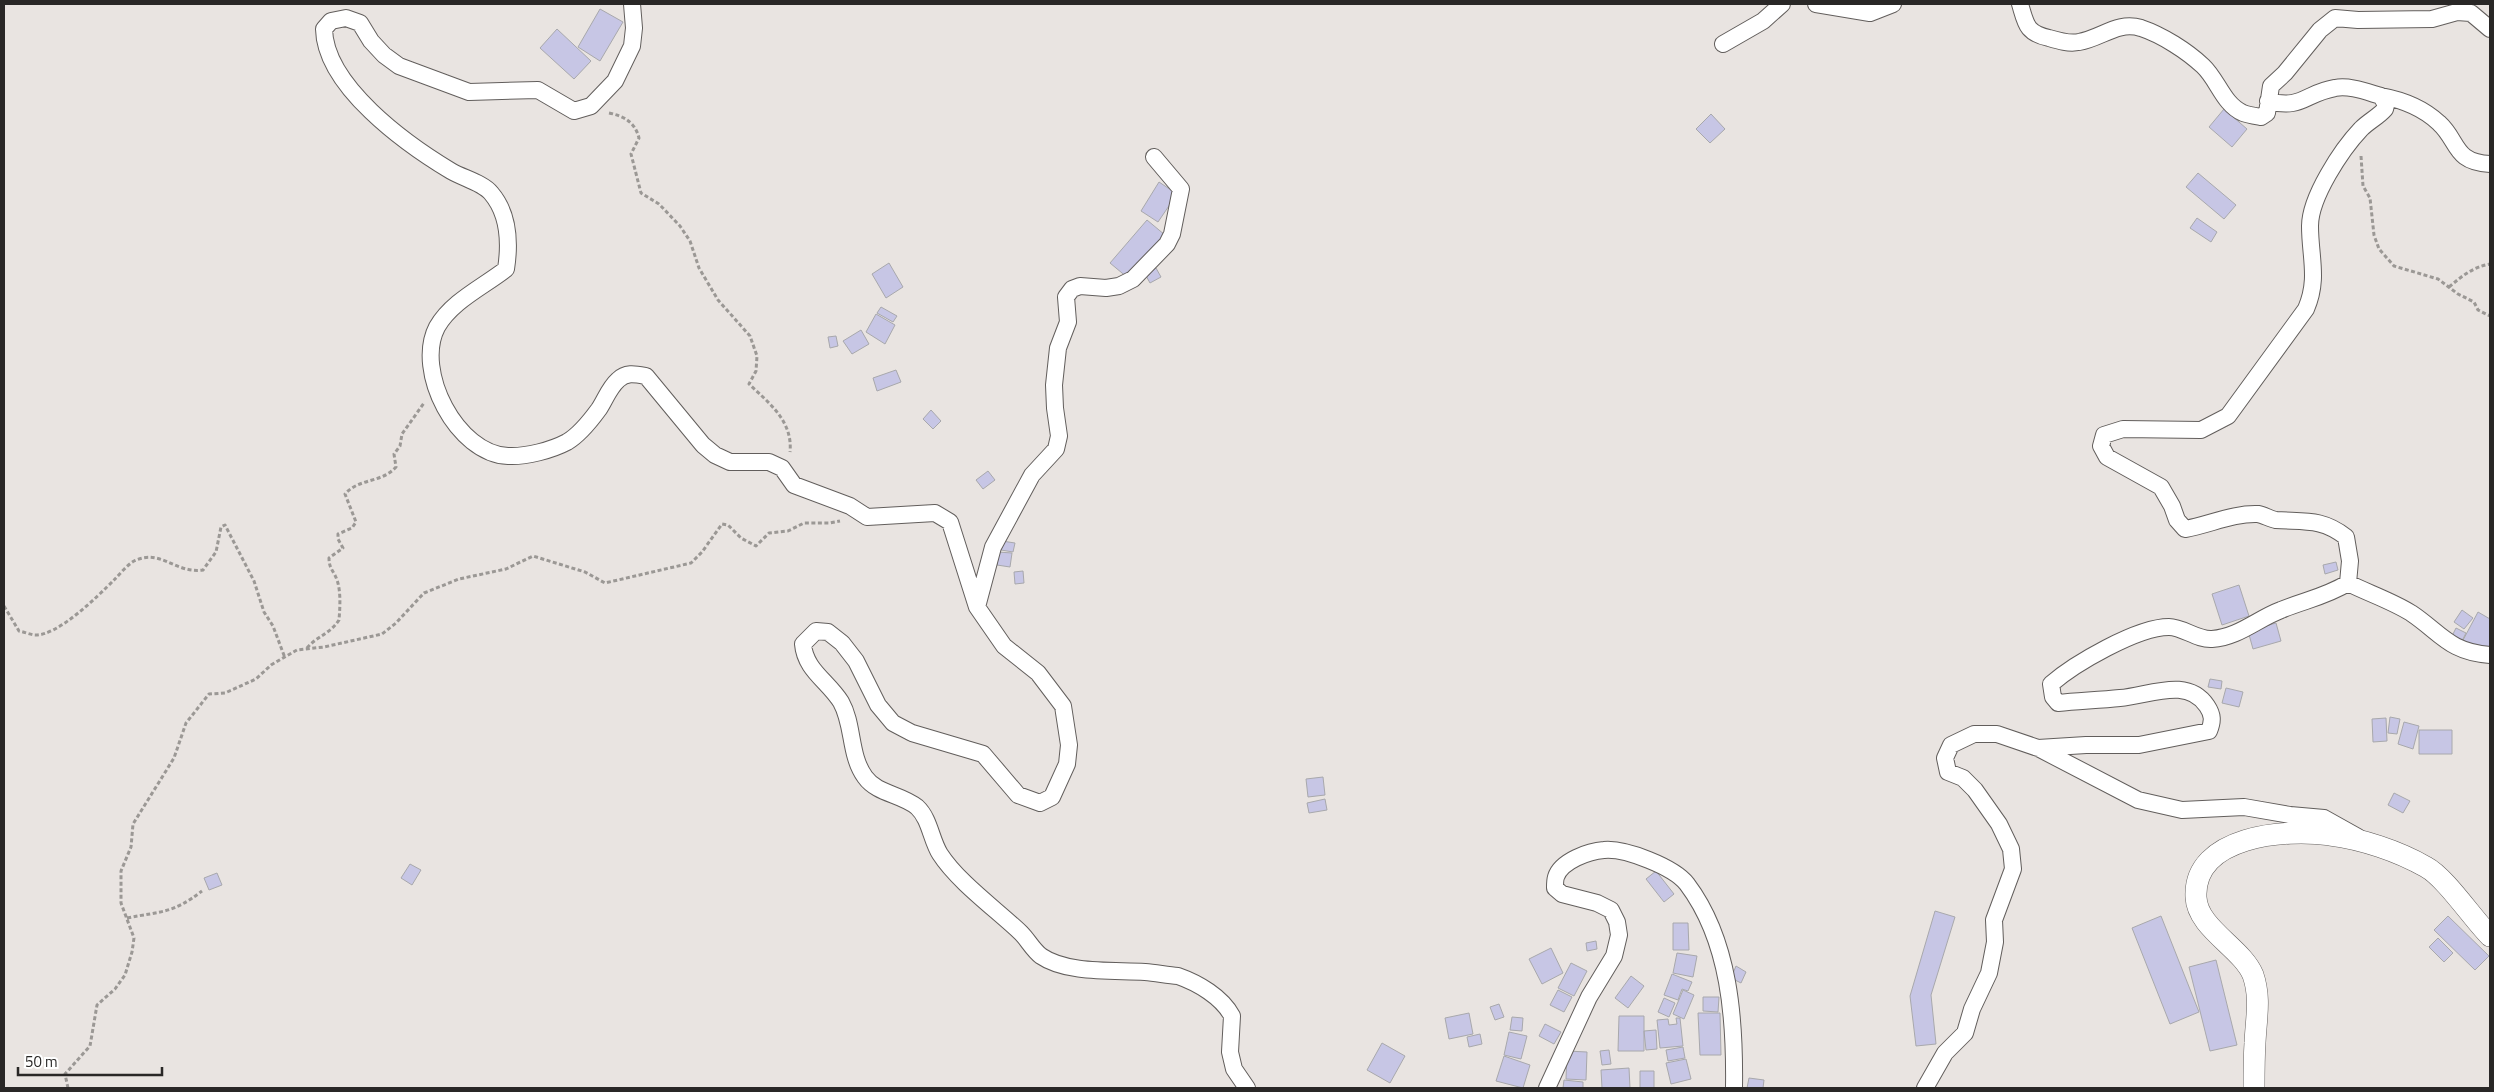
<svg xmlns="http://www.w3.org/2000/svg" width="2494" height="1092" viewBox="0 0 2494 1092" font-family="'Titillium Web',sans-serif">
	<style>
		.building { fill: #c7c6e5; stroke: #a8a8ac }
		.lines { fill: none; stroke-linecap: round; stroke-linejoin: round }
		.minor-casing { stroke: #625e5c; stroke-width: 18 }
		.tertiary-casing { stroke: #625e5c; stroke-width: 22 }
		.path { stroke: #9b9895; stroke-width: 3; stroke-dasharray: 4 2.5; stroke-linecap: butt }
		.minor { stroke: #fff; stroke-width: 16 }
		.tertiary { stroke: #fff; stroke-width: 21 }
	</style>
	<rect width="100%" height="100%" fill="#e9e4e1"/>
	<path class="building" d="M600 9 623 22 600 61 578 47Z
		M557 29 591 61 574 79 540 48Z
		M2224 109 2247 129 2232 147 2209 127Z
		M1711 114 1725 129 1710 143 1696 129Z
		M2198 173 2236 205 2224 219 2186 187Z
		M1159 182 1177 194 1158 222 1141 211Z
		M2197 218 2217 232 2211 242 2190 228Z
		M1147 220 1165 235 1128 278 1110 263Z
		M889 263 903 287 886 298 872 274Z
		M1156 268 1161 277 1150 283 1145 274Z
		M881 307 897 316 893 322 877 313Z
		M876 314 895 325 885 344 866 332Z
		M861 330 869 344 852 354 843 341Z
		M836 336 838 346 830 348 828 337Z
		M896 370 901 382 877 391 873 378Z
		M931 410 941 421 933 429 923 419Z
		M988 471 995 480 983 489 976 480Z
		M1002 541 1015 543 1013 552 1001 550Z
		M998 552 1012 553 1010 567 997 565Z
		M2336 562 2338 570 2325 574 2323 565Z
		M1023 571 1024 583 1015 584 1014 572Z
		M2239 585 2249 616 2222 625 2212 594Z
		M2462 610 2473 618 2464 629 2454 622Z
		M2478 612 2490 619V646L2485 655 2462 642Z
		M2276 623 2281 641 2253 649 2248 631Z
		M2456 628 2466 633 2462 641 2452 636Z
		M2210 679 2222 681 2221 689 2208 687Z
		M2226 688 2243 692 2239 707 2222 703Z
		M2390 717 2400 719 2397 734 2388 733Z
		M2386 718 2387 741 2373 742 2372 719Z
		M2404 722 2419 726 2413 749 2398 744Z
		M2419 730H2452V754H2419Z
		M1323 777 1325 795 1308 797 1306 779Z
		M2394 793 2410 801 2403 813 2388 805Z
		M1325 799 1327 810 1309 813 1307 803Z
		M410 864 421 870 412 885 401 878Z
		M1656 871 1674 894 1664 902 1646 879Z
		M217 873 222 885 209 890 204 878Z
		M1935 911 1955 917 1931 995 1936 1044 1916 1046 1910 996Z
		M2161 916 2199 1012 2170 1024 2132 928Z
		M2448 916 2489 956 2475 970 2434 930Z
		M1673 923H1688L1689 950H1673Z
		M2438 938 2453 953 2444 962 2429 947Z
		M1596 941 1597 949 1587 951 1586 943Z
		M1551 948 1563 973 1542 984 1529 959Z
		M1677 953 1697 956 1693 977 1673 973Z
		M2216 960 2237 1045 2210 1051 2189 967Z
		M1571 963 1587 971 1574 996 1558 988Z
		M1736 966 1746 972 1741 983 1731 978Z
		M1672 974 1692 982 1688 991 1682 989 1678 1000 1664 995Z
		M1631 976 1644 986 1628 1008 1615 998Z
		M1558 990 1572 997 1564 1012 1550 1005Z
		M1683 990 1694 995 1684 1019 1673 1014Z
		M1703 997H1719L1718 1012 1703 1011Z
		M1664 998 1675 1003 1669 1017 1658 1012Z
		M1499 1004 1504 1017 1495 1020 1490 1007Z
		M1469 1013 1473 1034 1449 1039 1445 1018Z
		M1698 1013H1720L1721 1055H1700Z
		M1619 1016H1644V1051H1618Z
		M1512 1017 1523 1018 1522 1031 1510 1030Z
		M1676 1018H1680L1683 1046 1660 1048 1657 1020 1668 1019 1669 1025 1677 1024Z
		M1545 1024 1561 1032 1554 1044 1539 1036Z
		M1656 1030 1657 1049 1646 1050 1644 1031Z
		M1509 1032 1527 1036 1521 1059 1504 1055Z
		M1480 1034 1482 1044 1469 1047 1467 1037Z
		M1382 1043 1405 1056 1390 1083 1367 1070Z
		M1683 1047 1685 1058 1668 1061 1666 1050Z
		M1609 1050 1611 1064 1602 1065 1600 1051Z
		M1567 1051 1587 1052 1586 1080 1566 1079Z
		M1504 1056 1530 1065 1523 1088 1496 1081Z
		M1686 1059 1691 1079 1671 1084 1666 1063Z
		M1629 1068 1630 1088H1602L1601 1070Z
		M1640 1071H1654V1088H1640Z
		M1749 1078 1764 1080 1763 1088H1747Z
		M1564 1080 1583 1082V1088H1563Z"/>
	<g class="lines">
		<defs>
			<path id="minor" d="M632 4 634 28 632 46 615 81 591 106 574 111 538 90 469 92 399 66 384 55 371 41 360 23 346 18 331 21 324 29C325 86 406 144 451 171 463 178 483 183 491 193 509 214 510 243 506 269 483 287 452 301 437 327 414 371 457 454 508 456 526 457 552 450 567 442 579 435 591 420 599 409 605 400 609 388 618 380 626 372 635 374 646 376L703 445 715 455 730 462H769L782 468 794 485 850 506 867 517 935 513 950 522 977 607 1004 646 1038 673 1063 706 1069 745 1067 764 1052 797 1040 803 1018 795 983 754 912 733 893 723 878 705 856 661 842 643 828 632 816 631 803 644C805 670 828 681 841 702 854 725 849 755 865 777 877 794 901 794 917 807 930 819 931 840 940 854 958 882 997 910 1021 933 1028 940 1033 950 1041 956 1067 974 1114 970 1145 972 1156 973 1167 975 1178 976 1198 983 1222 997 1232 1016L1230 1052 1234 1069 1247 1088
				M1816 4 1870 13 1893 4
				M2020 4C2026 24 2026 33 2049 38 2059 41 2069 44 2079 42 2102 38 2117 21 2141 28 2162 35 2187 51 2203 66 2218 80 2223 104 2243 113 2248 115 2255 116 2261 117L2267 113 2271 86 2285 73 2320 30 2335 18 2358 20 2432 19 2457 12 2471 13 2490 29
				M1723 44 1763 21 1782 4
				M2381 96C2403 100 2422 107 2439 123 2459 141 2453 162 2490 164
				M2348 583C2368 593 2392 601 2411 613 2441 633 2449 652 2490 655
				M977 607 993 547 1032 475 1056 449 1059 436 1055 408 1054 385 1058 348 1068 322 1066 297 1072 289 1080 286 1106 288 1119 286 1133 279 1167 244 1172 234 1181 189 1154 157
				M2038 748 2086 745H2139L2209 731C2213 721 2213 715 2207 706 2187 676 2149 696 2120 698 2100 700 2079 701 2058 703L2053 697 2051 684C2074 664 2137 627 2169 627 2183 627 2197 640 2212 639 2239 637 2257 619 2281 610 2305 600 2325 597 2348 583L2350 561 2346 537C2322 518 2304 522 2276 520 2270 519 2264 515 2258 514 2233 513 2209 525 2185 529L2177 520 2172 506 2161 487 2107 457 2101 446 2104 435 2123 429 2201 430 2228 416 2306 309C2319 279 2310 257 2310 226 2310 197 2342 149 2361 129 2369 121 2378 117 2385 109L2386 105 2381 96C2367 92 2349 85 2335 88 2305 93 2302 110 2268 101
				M1547 1088 1589 997 1614 956 1619 935 1617 922 1611 910 1597 903 1562 894 1555 888C1555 885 1555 880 1556 877 1561 861 1589 851 1604 850 1625 848 1674 867 1687 884 1730 941 1735 1020 1734 1088
				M1925 1088 1945 1053 1965 1033 1972 1009 1989 973 1995 942 1994 920 2013 869 2011 849 1999 824 1975 790 1963 778 1948 772 1945 758 1951 745 1974 734H1997L2038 748 2138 800 2182 810 2244 807 2290 815 2324 818 2358 837"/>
			<path id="tertiary" d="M2254 1088C2254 1073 2254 1058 2255 1043 2256 1019 2261 998 2253 975 2242 948 2197 928 2196 897 2193 836 2286 828 2330 835 2362 839 2398 851 2426 867 2445 877 2473 919 2490 936"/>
		</defs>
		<use href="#minor" class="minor-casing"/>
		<use href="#tertiary" class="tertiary-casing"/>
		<path class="path" d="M609 113C624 116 635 122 639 138L631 154 641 193 659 204 680 226 690 241 699 268 718 300 750 336 757 356 756 371 749 384C769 403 793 421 790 452
			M2361 156 2363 186 2370 198 2374 235 2379 249 2394 266 2438 279 2458 294 2474 302 2478 310 2490 316
			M2449 287C2462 276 2473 267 2490 264
			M4 606 19 631C24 632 29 634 34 635 57 637 98 596 114 580 120 574 127 565 134 561 161 548 175 574 203 570L216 552 221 527 225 525 254 581 264 612 273 626 285 658
			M307 648C317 636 330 634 339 620 340 608 341 591 337 580 334 571 329 569 329 558L343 548 338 539V534L352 528 356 522 345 494C359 478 382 483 396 467L394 454 400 446 402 434 424 403
			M127 918C162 911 172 914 202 891
			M68 1088 65 1074 90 1046 97 1005 115 989 125 975 132 952 134 938 121 903V871L131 847 133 824 174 758 186 723 209 694 225 693 256 679 271 665 297 650 324 647 382 634 396 623 424 593 459 579 506 569 533 556 585 572 605 583 691 563 702 552 722 524 728 525 741 538 756 546 769 533 788 531 804 523H830L840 521"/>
		<use href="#minor" class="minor"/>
		<use href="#tertiary" class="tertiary"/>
	</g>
	<rect width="2494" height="1092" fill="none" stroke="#292726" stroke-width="10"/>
	<path d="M18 1067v8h144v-8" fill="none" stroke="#292726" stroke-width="2.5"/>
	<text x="25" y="1067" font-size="15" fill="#292726" stroke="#ffffff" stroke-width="4" paint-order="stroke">50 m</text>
</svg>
